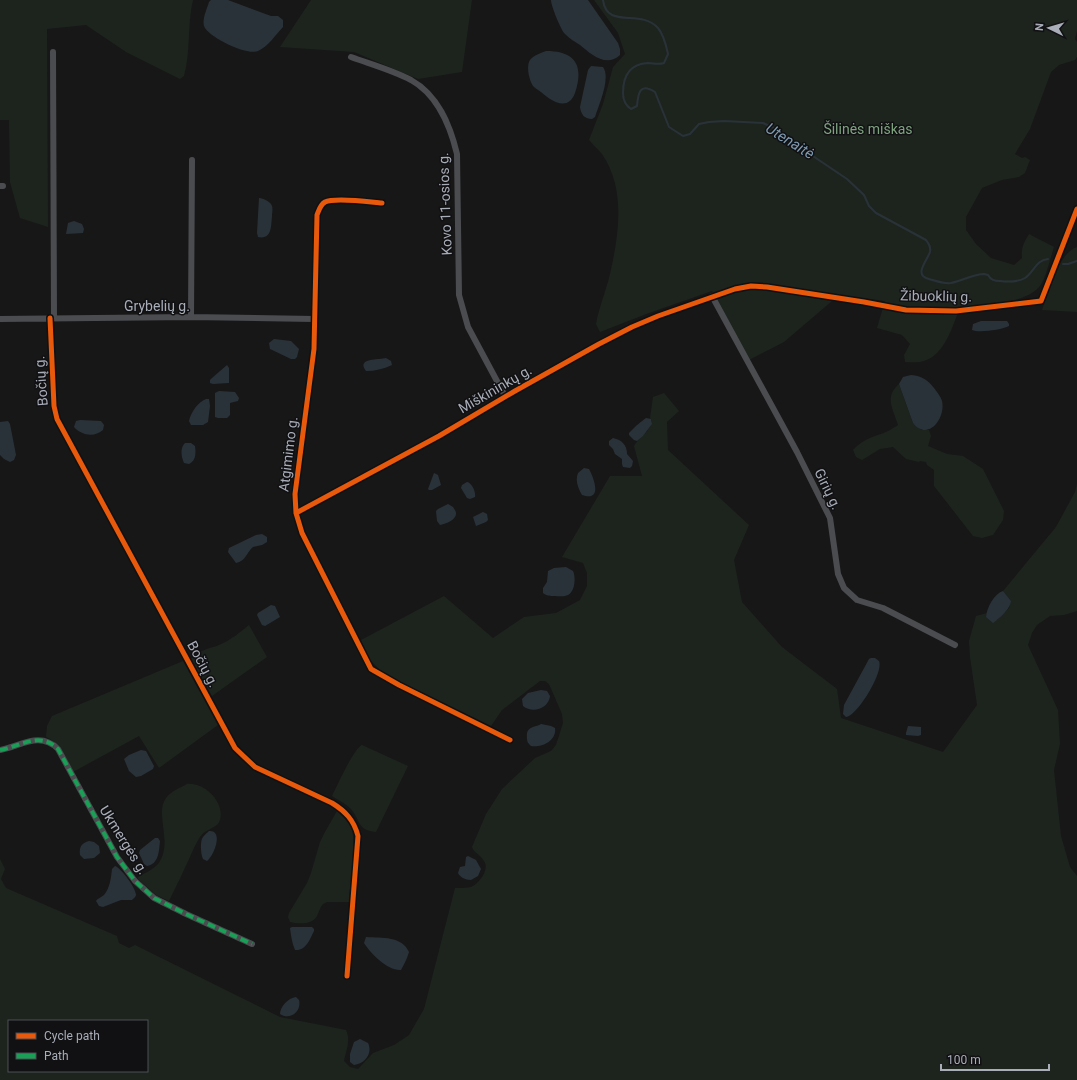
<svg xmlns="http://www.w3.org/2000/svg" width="1077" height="1080" viewBox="0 0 1077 1080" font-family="Roboto,sans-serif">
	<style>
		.green { fill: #1d241e; fill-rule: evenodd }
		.water { fill: #2a3239 }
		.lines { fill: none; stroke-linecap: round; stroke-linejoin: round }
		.stream { stroke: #2a3239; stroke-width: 2 }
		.street { stroke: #4b4c50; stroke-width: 6 }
		.quiet { stroke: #1a9f57; stroke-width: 4; stroke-dasharray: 8 4; stroke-linecap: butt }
		.cycleway-casing { stroke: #111113; stroke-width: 8 }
		.cycleway { stroke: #e8590c; stroke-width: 5 }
		.labels { text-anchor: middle; stroke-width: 3; stroke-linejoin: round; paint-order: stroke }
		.park-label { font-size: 14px; fill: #7fa381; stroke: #111113 }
		.street-label { font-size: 14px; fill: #a8adb8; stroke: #111113 }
		.water-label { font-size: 15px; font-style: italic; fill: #7f9bb3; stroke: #111113 }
	</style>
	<rect width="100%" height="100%" fill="#171717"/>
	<path class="green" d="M0 0H193C187 25 191 51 184 76L180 79 126 52 86 25 47 29 48 227 20 218 10 182 9 120H0Z
		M311 0H472L462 72 418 79 354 52 280 47Z
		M594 0H1077V31L1075 39 1077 42V57L1075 60 1059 65 1051 72 1030 129 1015 154 1022 158 1025 157 1030 160 1025 173 1019 177 1002 180 982 188 966 217V230L976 244 991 258 1014 265 1022 258C1021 248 1024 242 1029 234L1054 247C1051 256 1045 281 1039 287 1023 305 983 304 960 307 953 325 945 355 924 361 919 363 911 362 905 362L904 355 910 344 902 335 877 328 885 301 839 295 784 342 749 360 712 291 649 313 600 332 596 324C599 307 606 291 610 274 619 234 626 189 602 154 598 149 593 145 589 140L603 104 613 67 625 54 618 33Z
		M1077 247V312L1042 310C1049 292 1058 253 1077 247Z
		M899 384 913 423 922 430H929L931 436 928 446 947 454 963 456 983 469 1004 511 1003 520 993 535 982 538 973 536 934 486V470L927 465 926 462 920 461 919 462 906 459 893 447 880 449 862 460 856 457 853 450C868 434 882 437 898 425 893 409 884 397 899 384Z
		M664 393 679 411 667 422 668 450 749 525 734 560 742 602 782 647 837 689 841 718 943 752 977 705 970 657 969 641 976 616 987 613 986 617 997 620 1009 608 1011 601 1003 591 1056 527 1075 492 1077 484V611L1064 615 1050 616 1037 625 1032 633 1028 645 1058 710 1060 744 1054 770 1061 836 1070 867 1077 876V1080H0V859L5 869 1 879 6 888 117 936 119 943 129 948 135 945 280 1017 346 1030C351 1040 346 1051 344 1061L350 1067 358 1069 373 1053 394 1045 409 1035 424 1009 455 888C460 888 467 888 471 887 479 884 490 869 484 861 481 855 474 853 472 847L486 814 502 789 535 758 551 751 556 745 563 723 562 714 549 684 545 681H540L502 710 491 726 391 678 380 670 370 660 361 640 444 596 493 638 524 617 556 613 580 600 587 586V573L583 563 562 557 610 476H642L634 446C639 437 651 431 652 421L650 418 653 397ZM9 1021H147V1071H9Z
		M249 625 267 657 212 696 191 659C198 650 209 649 219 645 231 640 239 633 249 625Z
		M183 661 218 725 159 768 139 736 73 772C66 759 60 743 46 737L47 726 52 716Z
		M362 745 408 766 376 832C357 830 361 821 351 809 345 803 338 800 332 796 337 786 354 748 362 745Z
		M187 784C204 782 225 802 220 820 218 828 205 829 200 837 196 843 193 850 190 857 183 872 176 887 169 901L156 895 137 878C144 873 153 870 158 864 174 843 154 814 166 798 171 791 180 788 187 784Z
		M337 811C343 817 349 822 352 830 356 845 350 886 349 902H327L323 904C320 907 319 912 317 916 312 925 299 924 290 922L288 917 289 913 307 883 311 873 320 842 325 832Z"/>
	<path class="water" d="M211 0H228L271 16H278L283 20V27C276 34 268 47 258 51 247 56 208 37 204 26 202 19 207 9 209 2Z
		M551 0H588L618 43 620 49V55C606 68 591 54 580 45 575 42 569 38 565 34 561 30 551 6 551 0Z
		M546 51C576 51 584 66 575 93 568 112 551 101 541 92 538 90 535 88 533 86 529 80 526 66 530 60 534 55 541 53 546 51Z
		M591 66 603 67C611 78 599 104 595 117L592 119C584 119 581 114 580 107L588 70Z
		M259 198C263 198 271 202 272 206 273 209 272 213 272 216 271 226 272 240 258 237L257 233Z
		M74 221 82 224 84 229 83 233 66 234 68 223Z
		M981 321H1007L1009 324V326C1001 330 979 333 972 330L973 324Z
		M274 339 291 341 299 349 297 357 295 359H291L270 349 269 343Z
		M386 358 391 361 392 365C383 369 375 371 366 371 356 358 378 360 386 358Z
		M227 365 229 368V383L213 384 210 383V380L212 378Z
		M911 375C922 376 928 380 934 388 937 392 941 397 942 401 946 418 928 442 913 423L899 384 903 377Z
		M219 391 235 392 239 398 238 401 230 403V415L227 418H218L215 417V393Z
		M206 399H209L210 406 208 422 203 425H191L189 421C191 412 198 402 206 399Z
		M646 418 651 419 652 424 643 436 637 441 634 440 629 435V433L637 425Z
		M80 420 101 421 104 425 103 430C94 438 81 435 74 427L76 421Z
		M8 421 10 424 16 455 14 460 10 462 4 459 0 455V422Z
		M613 438C622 440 627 445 627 454L633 461 632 466 630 468 623 467 622 464V459L615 454 613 449 609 445V441Z
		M185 443H191L195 446C196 454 196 460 189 464L184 463C181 456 180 448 185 443Z
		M584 468 589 469C594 478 603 502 582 495 578 488 575 481 578 473Z
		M434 473 438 475 441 485 432 490H429L428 489Z
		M467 482C472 483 476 492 475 497L470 499 467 498 461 488 462 485Z
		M448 504 453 507C454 509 456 511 456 513 457 520 445 524 440 525L437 521 436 511 438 509Z
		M483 512 487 514 488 520 486 522 476 526 473 517Z
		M262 534 267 537V542L262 545 253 547C246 553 246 561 236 563L228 552 229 548 256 535Z
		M566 567 573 571C576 577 575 592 568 595 564 597 559 596 555 596 550 596 547 596 543 593V588L547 582 548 571 554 568Z
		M1003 591 1011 601C1011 608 999 619 993 623L986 617C987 607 994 594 1003 591Z
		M271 605 275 606 280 617 265 626 262 625 257 615 258 613Z
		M871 658H875L879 661C884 672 857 716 846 717L843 714 844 705 869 659Z
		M541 690 547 691 550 696C549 708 533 714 523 706L522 699 528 693Z
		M541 724 551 726 555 728C557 741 541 748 531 746 528 743 527 742 527 738 526 726 534 728 541 724Z
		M908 726 921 727V735L918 736 906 735V733Z
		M141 750 146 751 154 766 153 769 141 776 136 777 129 771 124 759 129 755Z
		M209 831C224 830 214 856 207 861L203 859C201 855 200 844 202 839 203 836 207 833 209 831Z
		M155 838H158L160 841C159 851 159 864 147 866L144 864 139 853 140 850Z
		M89 841 94 842 99 846 100 853 94 858 84 859 80 855C79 848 81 843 89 841Z
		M468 856 476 860 481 869 478 876 471 880C465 880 460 877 458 873L460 867 465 866 466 857Z
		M115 866C121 868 136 888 136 895 135 898 134 898 132 900H121L103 907 99 906 96 901C98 898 102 897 104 895 110 888 111 878 112 869Z
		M292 927H312L314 929V931C310 939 306 951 295 950 292 943 291 936 290 928Z
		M366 937C382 938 402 936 409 952 407 959 404 964 401 970 388 971 371 954 364 943Z
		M296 997 299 1000C302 1011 290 1021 280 1014 280 1007 288 998 296 997Z
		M360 1039 368 1043C373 1053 365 1064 354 1065L350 1062V1054L354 1042Z"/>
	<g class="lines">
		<path class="stream" d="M603 0C607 30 640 8 658 28 664 35 666 45 668 54L664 63C658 65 654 63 648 63 630 64 623 75 623 93 623 100 625 105 631 109L637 106C638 93 640 82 655 92L669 127 683 136 690 134 699 124 709 122 724 121 763 123 776 129 798 146 847 179 864 195 869 206 876 213 926 240C929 244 931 247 930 252 927 261 913 275 929 279 936 281 944 284 951 283 962 281 973 274 984 274L988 275C991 280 994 281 1000 281 1008 282 1018 282 1025 278 1034 272 1036 260 1048 259
			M1063 264H1068L1077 261"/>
		<path class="street" d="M53 52 54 318
			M351 57C370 64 392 70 411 80 438 95 450 125 457 154L459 295 468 327 505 396
			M0 186H3
			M382 203C370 202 335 197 325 202 320 205 319 210 317 215L314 349 295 494 296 513 302 533 371 669 399 685 510 740
			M712 296 797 452 830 518 838 574 844 588 857 600 883 608 955 645
			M191 317 192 160
			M50 318 54 406 57 419 235 748 255 767 332 803C345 811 354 820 358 836L347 976
			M0 319 191 317 314 319
			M296 513 439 436 515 391 599 344 632 327 658 316 735 289 751 286 767 287 864 302 906 310 956 311 1041 301 1077 209
			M0 750C21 746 40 731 58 749L117 857 135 881 154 898 186 914 252 944"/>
		<path class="quiet" d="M0 750C21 746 40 731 58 749L117 857 135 881 154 898 186 914 252 944"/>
		<defs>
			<path id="cycleway" d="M382 203C370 202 335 197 325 202 320 205 319 210 317 215L314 349 295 494 296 513 302 533 371 669 399 685 510 740
				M50 318 54 406 57 419 235 748 255 767 332 803C345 811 354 820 358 836L347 976
				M296 513 439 436 515 391 599 344 632 327 658 316 735 289 751 286 767 287 864 302 906 310 956 311 1041 301 1077 209"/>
		</defs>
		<use href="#cycleway" class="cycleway-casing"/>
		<use href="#cycleway" class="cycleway"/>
	</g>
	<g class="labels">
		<g class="park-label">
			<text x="868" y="134">Šilinės miškas</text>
		</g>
		<g class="street-label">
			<text transform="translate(445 204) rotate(-92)" y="5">Kovo 11-osios g.</text>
			<text transform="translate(936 296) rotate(1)" y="5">Žibuoklių g.</text>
			<text x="157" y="311">Grybelių g.</text>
			<text transform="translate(41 381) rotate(-94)" y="5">Bočių g.</text>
			<text transform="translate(495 389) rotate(-30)" y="5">Miškininkų g.</text>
			<text transform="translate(288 454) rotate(-83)" y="5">Atgimimo g.</text>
			<text transform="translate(828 489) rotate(64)" y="5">Girių g.</text>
			<text transform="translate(203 664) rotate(62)" y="5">Bočių g.</text>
			<text transform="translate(124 840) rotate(58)" y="5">Ukmergės g.</text>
		</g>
		<g class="water-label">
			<text transform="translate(790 141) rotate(32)" y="5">Utenaitė</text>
		</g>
	</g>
	<rect x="8" y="1020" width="140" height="52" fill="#111113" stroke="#4d4f55"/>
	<rect x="16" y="1033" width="20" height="6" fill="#e8590c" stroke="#4d4f55"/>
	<text x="44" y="1040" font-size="12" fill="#a8adb8">Cycle path</text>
	<rect x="16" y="1053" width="20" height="6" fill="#1a9f57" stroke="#4d4f55"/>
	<text x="44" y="1060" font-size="12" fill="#a8adb8">Path</text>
	<g transform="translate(1049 28) rotate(275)" stroke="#111113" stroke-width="3" paint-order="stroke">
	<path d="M0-3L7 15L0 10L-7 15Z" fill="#a8adb8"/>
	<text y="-6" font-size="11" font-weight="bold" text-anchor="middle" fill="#a8adb8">N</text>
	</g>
	<path d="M941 1064v6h108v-6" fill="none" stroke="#a8adb8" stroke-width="2"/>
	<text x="947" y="1064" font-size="12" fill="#a8adb8" stroke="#111113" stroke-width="3" paint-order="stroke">100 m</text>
</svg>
